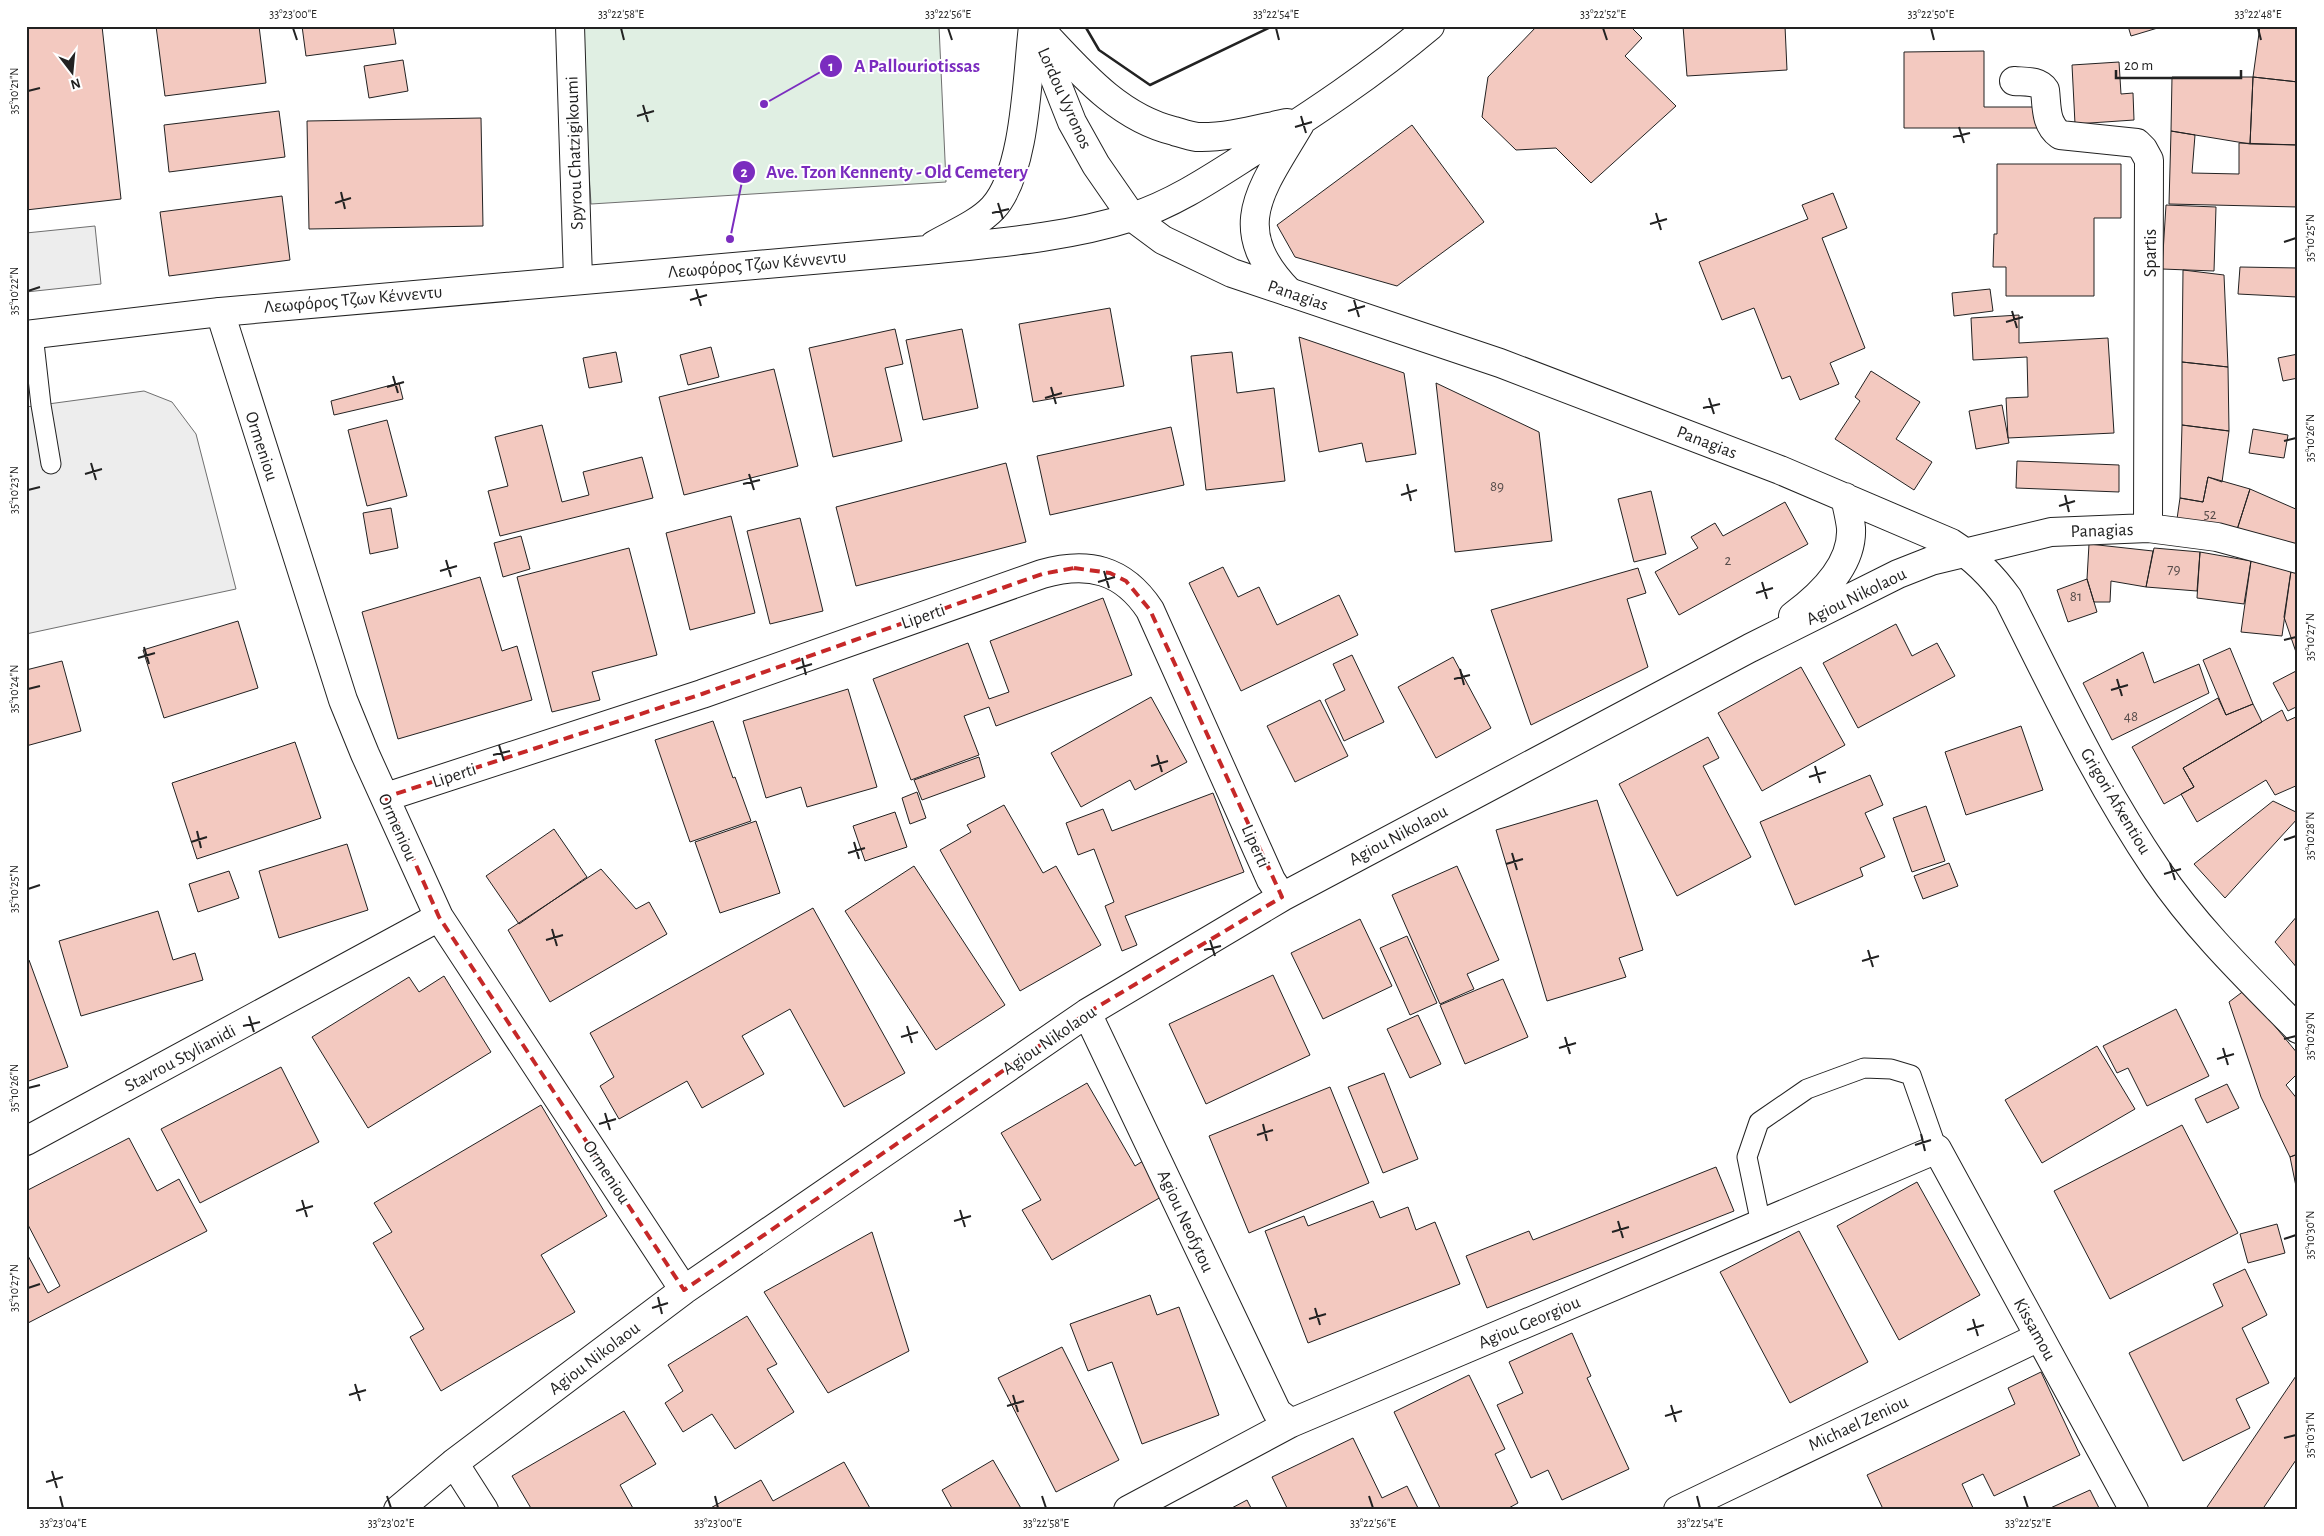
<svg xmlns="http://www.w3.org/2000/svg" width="2324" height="1536" viewBox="0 0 2324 1536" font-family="'Alegreya Sans',sans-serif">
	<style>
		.green { fill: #e0efe3; stroke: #6f6f6f }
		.parking { fill: #ededed; stroke: #6f6f6f }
		.building { fill: #f3c9c0; stroke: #222 }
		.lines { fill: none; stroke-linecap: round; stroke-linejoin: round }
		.lane-casing { stroke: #222; stroke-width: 21 }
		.street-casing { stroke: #222; stroke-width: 30 }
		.secondary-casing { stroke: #222; stroke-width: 30 }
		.primary-casing { stroke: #222; stroke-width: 30 }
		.lane { stroke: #fff; stroke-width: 19 }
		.street { stroke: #fff; stroke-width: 28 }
		.secondary { stroke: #fff; stroke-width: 28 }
		.primary { stroke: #fff; stroke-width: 28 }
		.wall { stroke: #222; stroke-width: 2.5 }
		.marked { fill: none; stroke: #c62828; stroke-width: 4; stroke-dasharray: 10 6; stroke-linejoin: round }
		.ticks { fill: none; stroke: #222; stroke-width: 2 }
		.labels { text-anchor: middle; stroke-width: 4; stroke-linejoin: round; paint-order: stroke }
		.number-label { font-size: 15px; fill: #564c4a }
		.street-label { font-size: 18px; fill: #222; stroke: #fff }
		.leader { fill: none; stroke: #7b2cbf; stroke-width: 2 }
		.callout-dot { fill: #7b2cbf; stroke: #fff; stroke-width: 2 }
		.mark-label { font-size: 15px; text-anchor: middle; font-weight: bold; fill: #fff }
		.callout-label { font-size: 19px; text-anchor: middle; font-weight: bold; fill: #7b2cbf; stroke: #fff; stroke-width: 4; stroke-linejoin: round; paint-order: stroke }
		.neatline { fill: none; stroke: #222; stroke-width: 2 }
		.ticks-label { font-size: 12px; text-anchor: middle; fill: #222 }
	</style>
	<rect width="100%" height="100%" fill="#fff"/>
	<path class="green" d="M580 26H939L946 182 591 204Z"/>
	<path class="parking" d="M95 226 101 284 26 292V233Z
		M144 391 172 402 196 434 236 589 26 634V407Z"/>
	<path class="building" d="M26 26H102L121 199 26 210Z
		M156 26H259L266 83 165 96Z
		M302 26H393L396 44 306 56Z
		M1537 26H1630L1642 38 1625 56 1676 106 1591 183 1556 148 1516 150 1482 117 1488 77Z
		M1683 26H1785L1787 70 1687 76Z
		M2128 26H2161V27L2131 36Z
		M2260 26H2298V82L2253 77Z
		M1984 51V107H2037V128H1904V52Z
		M403 60 408 91 369 98 364 66Z
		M2119 62 2121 94 2133 93 2134 120 2075 124 2072 65Z
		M2172 77H2253L2250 144 2171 131Z
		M2253 77 2298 82V145L2250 144Z
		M279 111 285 157 169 172 164 125Z
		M481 118 483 226 309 229 307 121Z
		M1412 125 1484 222 1397 286 1295 257 1277 225Z
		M2171 131 2195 135 2192 173 2239 174V143L2298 145V207L2169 204Z
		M1997 164H2121V218H2094V296H2006V267H1993L1994 234H1997Z
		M1833 193 1847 228 1822 238 1865 348 1830 363 1839 384 1800 400 1790 376 1782 379 1754 308 1722 320 1699 262 1808 219 1802 205Z
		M282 196 290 260 169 276 160 212Z
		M2166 205 2216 207 2214 271 2162 269Z
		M2240 267 2298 268V329H2296L2297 297 2238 294Z
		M2183 270 2224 275 2228 367 2182 362Z
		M1990 289 1993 311 1954 316 1952 293Z
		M1110 308 1124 386 1033 402 1019 324Z
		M2019 315V343L2108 338 2114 433 2008 438 2006 398 2028 397 2027 357 1973 360 1971 318Z
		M895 329 903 364 885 368 902 441 833 457 809 348Z
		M962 329 978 408 923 420 906 340Z
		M1299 337 1404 373 1416 454 1366 462 1362 443 1319 452Z
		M711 347 719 377 688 385 680 355Z
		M616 352 622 382 589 388 583 358Z
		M1232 352 1237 393 1274 388 1285 481 1206 490 1191 356Z
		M2298 354V378L2283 381 2278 358Z
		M2182 362 2228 367 2229 431 2182 425Z
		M774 369 798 466 684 495 659 397Z
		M1871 371 1920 402 1896 439 1932 462 1914 490 1835 439 1860 401 1855 397Z
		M399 383 403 399 334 415 331 401Z
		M1436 383 1539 432 1552 541 1455 552Z
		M2002 405 2009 443 1976 449 1969 411Z
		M387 420 407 496 367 506 348 430Z
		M542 425 562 502 589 495 583 472 642 457 653 498 500 536 488 491 508 486 495 437Z
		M2182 425 2229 431 2222 482 2208 477 2203 502 2180 498Z
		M1171 427 1184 485 1050 515 1037 456Z
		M2253 429 2288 435 2284 458 2249 453Z
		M2017 461 2119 465V492L2016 488Z
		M1006 463 1026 542 856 586 836 507Z
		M2208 477 2250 489 2235 536 2176 526 2180 498 2203 502Z
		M2250 489 2298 510V549L2235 536Z
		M1651 491 1666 554 1634 562 1618 499Z
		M1785 502 1808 544 1679 615 1655 572 1698 548 1691 537 1715 523 1723 536Z
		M391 508 398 548 370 554 363 513Z
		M731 516 755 613 690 630 666 533Z
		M800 518 823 611 770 624 747 531Z
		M521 536 530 569 503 577 494 543Z
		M2089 544 2153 551 2146 587 2111 581 2110 602H2094L2087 579Z
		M629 548 657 655 592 672 600 700 552 712 517 577Z
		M2154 548 2200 552 2197 591 2146 587Z
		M2200 552 2251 561 2244 604 2197 598Z
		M2251 561 2291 571 2282 636 2241 632Z
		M1223 567 1238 597 1259 587 1277 625 1339 595 1358 635 1241 691 1189 583Z
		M1638 568 1646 593 1627 599 1648 667 1531 725 1491 610Z
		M2291 571 2298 573V658L2284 617Z
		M480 577 502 651 517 646 532 700 398 739 362 612Z
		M2087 579 2097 612 2068 622 2057 590Z
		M1103 598 1132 675 996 726 989 707 964 716 979 755 911 780 873 679 968 643 989 699 1009 692 990 641Z
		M238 621 258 688 164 718 143 650Z
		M1896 624 1912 656 1937 643 1955 676 1858 728 1823 663Z
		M2230 648 2253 704 2226 715 2203 660Z
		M2143 652 2154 683 2199 664 2209 693 2112 740 2083 683Z
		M1352 655 1384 722 1344 741 1325 700 1345 690 1333 664Z
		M1453 657 1491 728 1436 758 1398 687Z
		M62 661 81 731 26 746V670Z
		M1801 667 1845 745 1762 791 1718 713Z
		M2298 670V706L2288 711 2273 683Z
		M848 689 877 787 807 807 801 787 766 798 743 721Z
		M1151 697 1187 762 1135 790 1130 780 1081 807 1051 753Z
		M2218 698 2226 715 2253 704 2262 722 2183 768 2194 787 2164 804 2132 747Z
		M1320 700 1348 756 1295 782 1267 726Z
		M2282 710 2287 721 2298 716V785L2275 795 2266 780 2197 822 2181 794 2194 787 2183 768Z
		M713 721 733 778 735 777 751 821 690 842 655 740Z
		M2021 726 2043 790 1966 815 1945 752Z
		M1708 737 1719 758 1703 766 1751 857 1677 896 1619 784Z
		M295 742 321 818 197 859 172 783Z
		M979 757 985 777 922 800 914 780Z
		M1870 775 1883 805 1865 813 1885 857 1860 868 1863 876 1795 905 1760 822Z
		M917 792 926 818 910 824 902 798Z
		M1213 793 1244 872 1125 916 1137 945 1122 951 1105 906 1114 902 1094 849 1078 855 1066 823 1103 809 1112 831Z
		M1597 800 1643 950 1619 958 1626 977 1547 1001 1496 830Z
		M2273 801 2298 813V818L2225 898 2194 864Z
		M1004 805 1043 873 1056 866 1101 945 1020 991 940 850 971 832 967 825Z
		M1926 806 1945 861 1912 872 1893 818Z
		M895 812 907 847 865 861 853 826Z
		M756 821 780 893 720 913 695 842Z
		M554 829 587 877 519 924 486 876Z
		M347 844 368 910 279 938 259 871Z
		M1949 863 1958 886 1923 899 1914 876Z
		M914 866 1005 1005 936 1050 845 911Z
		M1457 866 1499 960 1467 974 1474 989 1440 1004 1392 895Z
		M601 869 636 909 649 902 667 934 550 1002 508 930Z
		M229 871 239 898 198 912 189 884Z
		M813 908 905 1073 844 1107 790 1009 742 1036 764 1074 702 1108 687 1081 619 1119 600 1086 614 1077 590 1033Z
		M158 911 173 960 195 953 203 980 81 1016 59 941Z
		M2298 915V969L2275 942Z
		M1360 919 1392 986 1323 1019 1291 953Z
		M1407 936 1437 1003 1410 1015 1380 948Z
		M26 960H29L68 1067 26 1082Z
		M1273 975 1310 1055 1206 1104 1169 1024Z
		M444 976 491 1052 368 1128 312 1037 409 977 419 992Z
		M1503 979 1528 1037 1465 1064 1440 1005Z
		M2245 990 2298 1054V1073L2286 1085 2298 1100V1154L2290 1157 2261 1097 2229 1002Z
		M2176 1009 2209 1076 2147 1106 2128 1068 2117 1073 2103 1046Z
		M1418 1015 1441 1064 1410 1078 1387 1029Z
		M2097 1046 2135 1109 2042 1163 2005 1100Z
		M281 1067 319 1142 200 1203 161 1129Z
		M1384 1073 1418 1159 1383 1173 1348 1087Z
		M1087 1083 1135 1166 1148 1158 1168 1193 1052 1260 1022 1210 1041 1200 1001 1133Z
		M2227 1084 2239 1108 2207 1123 2195 1099Z
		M1330 1087 1369 1183 1249 1233 1209 1136Z
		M541 1105 607 1216 541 1255 575 1312 441 1391 410 1337 424 1329 373 1243 392 1232 374 1203Z
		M2182 1125 2238 1233 2110 1299 2054 1191Z
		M129 1138 157 1191 179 1179 207 1231 26 1324V1252L48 1293 60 1286 26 1221V1191Z
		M2298 1154V1196L2290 1157Z
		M1716 1167 1734 1211 1487 1308 1466 1256 1529 1231 1533 1240Z
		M1917 1182 1980 1295 1899 1340 1837 1226Z
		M1373 1201 1380 1218 1408 1207 1416 1230 1435 1222 1460 1284 1308 1343 1265 1231 1304 1216 1308 1226Z
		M2277 1224 2285 1253 2248 1263 2240 1234Z
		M1799 1231 1868 1362 1790 1403 1720 1272Z
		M872 1232 909 1351 828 1393 764 1292Z
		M2245 1269 2267 1315 2242 1328 2269 1383 2236 1399 2250 1428 2183 1461 2129 1353 2223 1306 2213 1284Z
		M1150 1295 1157 1315 1179 1307 1219 1415 1142 1444 1112 1362 1088 1371 1070 1324Z
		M747 1316 777 1364 767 1369 794 1412 735 1449 712 1414 683 1432 665 1403 683 1391 668 1365Z
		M1572 1333 1591 1376 1587 1378 1629 1469 1562 1500 1548 1470 1531 1478 1497 1405 1523 1393 1509 1362Z
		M1062 1347 1119 1460 1056 1492 998 1378Z
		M2041 1372 2080 1455 1994 1496 1983 1474 1962 1484 1974 1510H1881L1883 1509 1867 1475 2015 1404 2008 1388Z
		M2298 1373V1457L2262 1510H2205Z
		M1469 1375 1505 1449 1495 1454 1518 1503 1505 1510H1441L1394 1412Z
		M624 1411 656 1464 620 1485 634 1510H532L512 1476Z
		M1353 1438 1382 1498 1407 1486 1419 1510H1288L1272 1477Z
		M993 1460 1022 1510H953L942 1490Z
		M844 1462 871 1510H707L761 1480 773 1501Z
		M2090 1490 2100 1510H2046Z
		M1247 1500 1252 1510H1228Z"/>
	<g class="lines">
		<defs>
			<path id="lane" d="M33 334 41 405 51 464
				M1761 1224 1747 1157 1759 1122 1807 1089 1864 1068 1891 1069 1911 1075 1937 1149"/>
			<path id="street" d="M570 26 578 279
				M2014 81C2024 82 2039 80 2045 90 2047 107 2045 124 2060 135L2137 143 2143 149 2149 160 2148 528
				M1132 217 1163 240 1232 273 1500 363 1780 470 1951 543C1973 557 1993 577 2008 598 2055 691 2098 783 2157 870 2197 929 2248 978 2298 1029
				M220 312 343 700 365 754 439 917 684 1290
				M1793 616C1820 596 1853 565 1851 528 1850 518 1847 507 1845 497
				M386 797 702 694 1042 574C1088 561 1123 569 1150 610L1271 880 1282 897
				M1087 1013 1277 1412 1291 1423
				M26 1141 439 917
				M454 1463 484 1510
				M398 1510 454 1463 684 1290 1087 1013 1282 897 1750 648 1898 574 1931 561 2051 532 2148 528 2217 537 2298 559
				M1128 1510 1291 1423 1937 1149 2134 1510
				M1678 1510 2039 1337"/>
			<path id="secondary" d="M1034 26 1072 122 1096 165 1132 217"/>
			<path id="primary" d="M1037 26C1077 68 1116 117 1174 131 1181 133 1189 136 1197 137 1227 138 1258 129 1287 123
				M934 245C953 234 978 224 993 208 1026 172 1027 76 1033 26
				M1289 292C1226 227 1262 189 1300 124
				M26 335 220 312 927 250C995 243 1066 238 1132 217 1173 204 1212 178 1248 155 1311 115 1373 74 1430 26"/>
		</defs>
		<use href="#lane" class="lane-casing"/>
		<use href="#street" class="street-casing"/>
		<use href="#secondary" class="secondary-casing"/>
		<use href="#primary" class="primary-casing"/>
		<use href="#lane" class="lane"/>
		<use href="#street" class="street"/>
		<use href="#secondary" class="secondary"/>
		<use href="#primary" class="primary"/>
		<path class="wall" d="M1085 26 1099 50 1150 85 1273 26"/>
	</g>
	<path class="marked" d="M1074 568 1110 573 1126 581 1150 610 1282 897 1087 1013 684 1290 439 917 386 797 702 694 1042 574Z"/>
	<path class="ticks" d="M293 28 297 40M621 28 624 40M948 28 952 40M1276 28 1279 40M1603 28 1607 40M1931 28 1934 40M2258 28 2261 40M28 91 40 88M643 105 648 122M637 116 654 111M1301 116 1306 133M1295 127 1312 122M1959 127 1964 143M1953 137 1970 133M341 192 345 209M335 203 351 198M998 203 1003 219M992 213 1009 209M1656 213 1661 230M1650 224 1667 219M2284 242 2296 238M696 289 701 306M28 291 40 287M690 300 707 295M1354 300 1359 317M1348 311 1365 306M2012 311 2017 328M2006 322 2023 317M393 376 398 393M387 387 404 382M1051 387 1056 404M1045 398 1062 393M1709 398 1714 414M1703 408 1720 404M2284 441 2296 438M91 463 96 480M85 474 102 469M749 474 754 490M743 484 760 480M1407 484 1411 501M28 490 40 487M1401 495 1417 490M2065 495 2069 512M2059 506 2075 501M446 560 451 577M440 571 457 566M1104 571 1109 588M1098 582 1115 577M1762 582 1767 599M1756 593 1773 588M2284 640 2296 637M144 647 149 664M138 658 155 653M802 658 806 675M796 669 812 664M1460 669 1464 685M1454 679 1470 675M2117 679 2122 696M28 689 40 686M2111 690 2128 685M499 745 504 761M493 755 510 751M1157 755 1162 772M1151 766 1168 761M1815 766 1820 783M1809 777 1826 772M197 831 201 848M2284 840 2296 836M191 842 207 837M854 842 859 859M848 853 865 848M1512 853 1517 870M2170 863 2175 880M1506 864 1523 859M2164 874 2181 869M28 889 40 885M552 929 557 946M546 940 563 935M1210 940 1215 956M1204 950 1221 946M1868 950 1873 967M1862 961 1879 956M249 1016 254 1032M243 1026 260 1022M907 1026 912 1043M901 1037 918 1032M1565 1037 1570 1054M2284 1039 2296 1036M1559 1048 1576 1043M2223 1048 2228 1065M2217 1059 2234 1054M28 1088 40 1085M605 1113 610 1130M599 1124 616 1119M1263 1124 1267 1141M1921 1134 1925 1151M1257 1135 1273 1130M1915 1145 1931 1140M302 1200 307 1217M960 1210 965 1227M296 1211 313 1206M954 1221 971 1216M1618 1221 1623 1238M1612 1232 1629 1227M2284 1239 2296 1235M28 1288 40 1284M658 1297 662 1314M652 1308 668 1303M1315 1308 1320 1325M1309 1319 1326 1314M1973 1319 1978 1336M1967 1330 1984 1325M355 1384 360 1401M349 1395 366 1390M1013 1395 1018 1412M1671 1405 1676 1422M1007 1406 1024 1401M1665 1416 1682 1411M2284 1438 2296 1435M52 1471 57 1488M46 1482 63 1477M60 1496 63 1508M387 1496 391 1508M715 1496 718 1508M1042 1496 1046 1508M1369 1496 1373 1508M1697 1496 1700 1508M2024 1496 2028 1508"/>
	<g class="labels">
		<g class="number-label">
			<text x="1497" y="491">89</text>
			<text x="2210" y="519">52</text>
			<text x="1728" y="565">2</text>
			<text x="2174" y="574">79</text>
			<text x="2076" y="601">81</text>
			<text x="2131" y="721">48</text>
		</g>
		<g class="street-label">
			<text transform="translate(1065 98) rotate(66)" y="6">Lordou Vyronos</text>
			<text transform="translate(574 153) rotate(-92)" y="6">Spyrou Chatzigikoumi</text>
			<text transform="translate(2150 253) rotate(-90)" y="6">Spartis</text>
			<text transform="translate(757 264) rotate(-5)" y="6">Λεωφόρος Τζων Κέννεντυ</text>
			<text transform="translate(1298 295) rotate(19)" y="6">Panagias</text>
			<text transform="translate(353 299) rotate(-5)" y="6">Λεωφόρος Τζων Κέννεντυ</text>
			<text transform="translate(1707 442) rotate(21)" y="6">Panagias</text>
			<text transform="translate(262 446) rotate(72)" y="6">Ormeniou</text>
			<text transform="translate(2102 530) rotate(-2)" y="6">Panagias</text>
			<text transform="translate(1856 596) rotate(-26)" y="6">Agiou Nikolaou</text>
			<text transform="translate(923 616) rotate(-19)" y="6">Liperti</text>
			<text transform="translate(454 775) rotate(-18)" y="6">Liperti</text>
			<text transform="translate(2116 801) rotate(59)" y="6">Grigori Afxentiou</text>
			<text transform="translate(398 827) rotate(66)" y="6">Ormeniou</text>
			<text transform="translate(1398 835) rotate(-28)" y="6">Agiou Nikolaou</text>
			<text transform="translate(1256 846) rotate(66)" y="6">Liperti</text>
			<text transform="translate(1049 1040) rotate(-34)" y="6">Agiou Nikolaou</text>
			<text transform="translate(180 1058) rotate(-28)" y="6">Stavrou Stylianidi</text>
			<text transform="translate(607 1172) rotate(57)" y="6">Ormeniou</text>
			<text transform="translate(1186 1221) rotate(65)" y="6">Agiou Neofytou</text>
			<text transform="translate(1529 1322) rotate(-23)" y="6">Agiou Georgiou</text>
			<text transform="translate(2035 1329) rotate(61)" y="6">Kissamou</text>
			<text transform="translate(594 1358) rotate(-37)" y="6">Agiou Nikolaou</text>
			<text transform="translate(1858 1423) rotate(-25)" y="6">Michael Zeniou</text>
		</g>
	</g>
	<path class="leader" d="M764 104L831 66M730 239L744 172"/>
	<g class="callout-dot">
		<circle cx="764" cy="104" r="5"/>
		<circle cx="730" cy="239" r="5"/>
		<circle cx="831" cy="66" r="12"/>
		<circle cx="744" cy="172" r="12"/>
	</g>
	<g class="mark-label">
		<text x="831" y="71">1</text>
		<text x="744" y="177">2</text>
	</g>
	<g class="callout-label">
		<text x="917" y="72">A Pallouriotissas</text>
		<text x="897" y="178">Ave. Tzon Kennenty - Old Cemetery</text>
	</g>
	<rect width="2324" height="1536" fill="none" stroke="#ffffff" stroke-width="55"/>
	<g transform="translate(72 72) rotate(164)" stroke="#ffffff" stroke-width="4" paint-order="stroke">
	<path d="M0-4L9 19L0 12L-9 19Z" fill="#222222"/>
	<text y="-8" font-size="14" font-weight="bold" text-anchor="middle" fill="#222222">N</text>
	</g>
	<path d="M2116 70v8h125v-8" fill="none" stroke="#222222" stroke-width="2.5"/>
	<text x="2124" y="70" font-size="15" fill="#222222" stroke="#ffffff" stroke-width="4" paint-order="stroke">20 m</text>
	<rect x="28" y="28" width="2268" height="1480" class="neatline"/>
	<g class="ticks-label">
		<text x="293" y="18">33°23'00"E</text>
		<text x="621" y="18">33°22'58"E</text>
		<text x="948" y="18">33°22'56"E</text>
		<text x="1276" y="18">33°22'54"E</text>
		<text x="1603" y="18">33°22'52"E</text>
		<text x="1931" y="18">33°22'50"E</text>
		<text x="2258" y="18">33°22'48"E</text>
		<text transform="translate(14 91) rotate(-90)" y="4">35°10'21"N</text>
		<text transform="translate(2310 238) rotate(-90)" y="4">35°10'25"N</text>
		<text transform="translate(14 291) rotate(-90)" y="4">35°10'22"N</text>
		<text transform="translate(2310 438) rotate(-90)" y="4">35°10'26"N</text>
		<text transform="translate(14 490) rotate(-90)" y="4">35°10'23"N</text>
		<text transform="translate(2310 637) rotate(-90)" y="4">35°10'27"N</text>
		<text transform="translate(14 689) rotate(-90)" y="4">35°10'24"N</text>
		<text transform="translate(2310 836) rotate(-90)" y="4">35°10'28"N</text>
		<text transform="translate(14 889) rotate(-90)" y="4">35°10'25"N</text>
		<text transform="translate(2310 1036) rotate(-90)" y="4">35°10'29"N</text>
		<text transform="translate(14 1088) rotate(-90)" y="4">35°10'26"N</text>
		<text transform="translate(2310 1235) rotate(-90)" y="4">35°10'30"N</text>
		<text transform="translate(14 1288) rotate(-90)" y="4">35°10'27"N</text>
		<text transform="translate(2310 1435) rotate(-90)" y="4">35°10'31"N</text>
		<text x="63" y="1527">33°23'04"E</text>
		<text x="391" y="1527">33°23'02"E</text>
		<text x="718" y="1527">33°23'00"E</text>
		<text x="1046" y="1527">33°22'58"E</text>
		<text x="1373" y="1527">33°22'56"E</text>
		<text x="1700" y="1527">33°22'54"E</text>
		<text x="2028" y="1527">33°22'52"E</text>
	</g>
</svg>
